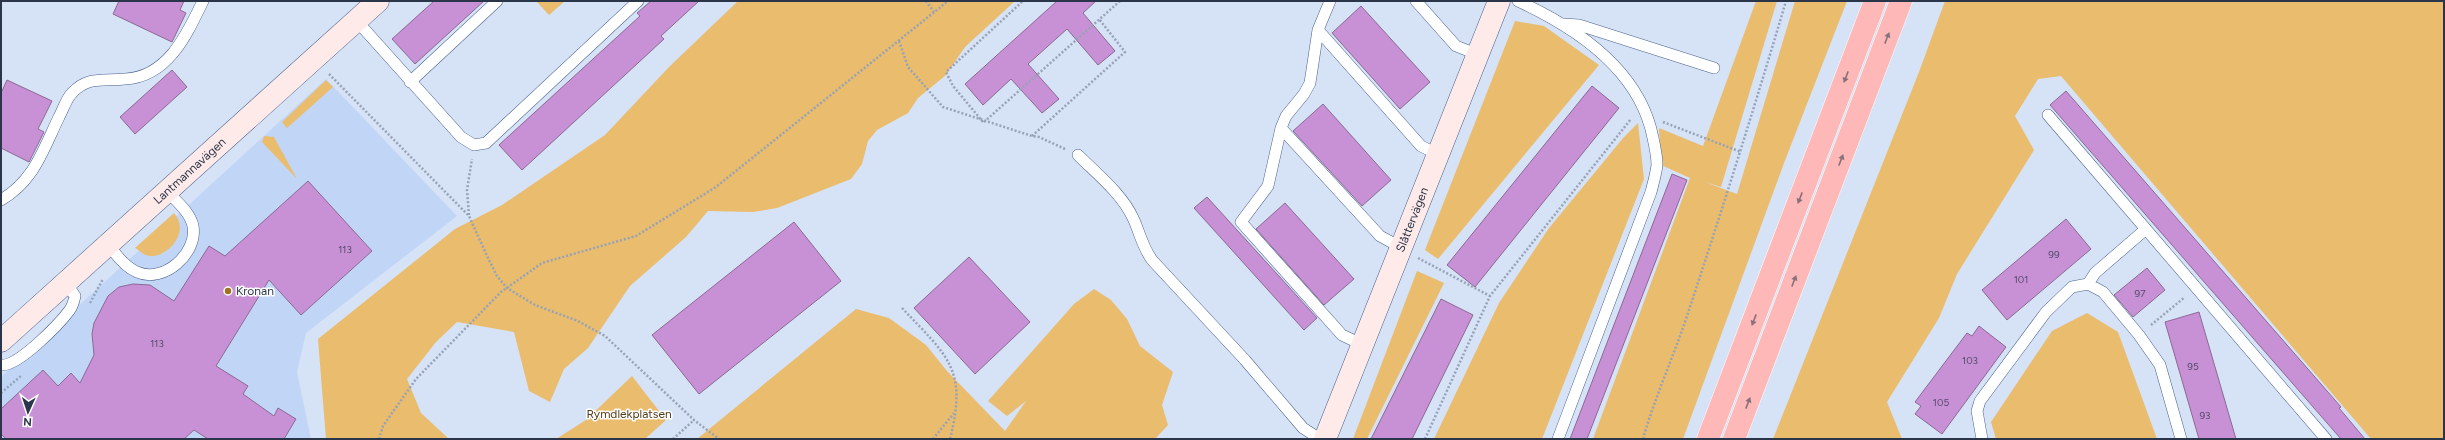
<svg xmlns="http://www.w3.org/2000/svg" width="2445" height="440" viewBox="0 0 2445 440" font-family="Figtree,sans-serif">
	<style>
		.built { fill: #c1d6f7 }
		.green { fill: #eabc6e }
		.building { fill: #c891d5; stroke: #8b6993 }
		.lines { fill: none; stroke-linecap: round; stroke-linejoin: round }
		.lane-casing { stroke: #48628d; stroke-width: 12 }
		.secondary-casing { stroke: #48628d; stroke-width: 23 }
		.highway-casing { stroke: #fff; stroke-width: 23 }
		.path { stroke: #97a2b6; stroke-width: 2.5; stroke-dasharray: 2 2; stroke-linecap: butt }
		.lane { stroke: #fff; stroke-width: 11 }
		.secondary { stroke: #feeae9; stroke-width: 22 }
		.highway { stroke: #fdb8b7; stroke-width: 22 }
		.oneway { fill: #89707a }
		.poi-dot { fill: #9d7422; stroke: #fff; stroke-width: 1.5 }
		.labels { text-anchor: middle; stroke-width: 3; stroke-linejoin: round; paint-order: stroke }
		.number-label { font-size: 10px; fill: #524c6c }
		.street-label { font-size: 12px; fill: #2a3549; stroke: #fff }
		.poi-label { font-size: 12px; fill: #2a3549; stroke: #fff; text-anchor: start }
		.park-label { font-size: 12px; fill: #503c1a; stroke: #fff }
	</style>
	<rect width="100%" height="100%" fill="#d6e2f5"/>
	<path class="built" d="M326 79 457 216 306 333 297 372 311 439H1V377Z"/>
	<path class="green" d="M536 1H565L549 15Z
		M738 1H1015L965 47 946 75 918 98 908 113 877 130 868 141 862 164 851 179 777 208 753 212 708 211 686 237 630 286 588 348 564 369 550 402 529 391 514 332 457 322 436 342 407 379 421 413 449 439H326L318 339 455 229 502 205 605 135 669 67Z
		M1756 1H1777L1721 187 1705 182 1737 194 1795 1H1847L1784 163 1683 439H1593L1690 178 1661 165 1659 128 1703 146Z
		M1945 1H2444V439H2371L2061 76 2038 79 2015 116 2034 150 1957 274 1939 318 1887 402 1902 439H1773L1919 72Z
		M1515 21 1544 26 1599 65 1438 259 1425 250Z
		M326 80 333 87 287 128 282 122Z
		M1638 123 1644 179 1542 439H1434L1499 303 1549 228 1624 137Z
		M264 136 274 137 297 179 262 142Z
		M174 213C193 235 161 262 146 255 142 254 139 250 135 248Z
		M1417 271 1444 283 1367 439H1353Z
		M1094 289 1111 300 1127 319 1140 346 1173 372 1162 405 1168 425 1155 439H697L856 309 889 318 926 345 947 371 1005 431 1026 401 1007 416 988 401 1074 304Z
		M2087 313 2118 332 2157 439H1996L1991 422 2052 331Z
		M632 376 666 420 645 439H556L586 420Z"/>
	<path class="building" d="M119 1H184L180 10 186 13 172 42 113 14Z
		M434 1H484L415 64 392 39Z
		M651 1H699L661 36 664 39 522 170 499 145 640 16 637 13Z
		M1057 1H1096L1083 13 1115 51 1098 65 1067 29 1028 64 1059 99 1042 113 1011 79 983 105 965 84Z
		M1361 6 1430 82 1400 109 1332 33Z
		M172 70 187 87 135 134 120 117Z
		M7 80 52 101 38 129 44 132 29 162 1 148V93Z
		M1592 86 1619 108 1475 287 1447 265Z
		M2066 91 2341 407 2339 408 2365 439H2341L2050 105Z
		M1323 104 1391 180 1362 206 1293 131Z
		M1672 174 1687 180 1587 439H1570Z
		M308 181 372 251 301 315 269 280 216 366 248 386 243 394 274 416 278 408 296 419 284 439H208L194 430 184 439H6L1 434V409L43 370 58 386 71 373 80 383 94 355 92 334 94 323 108 296 119 287 133 284 150 285 174 301 209 246 225 256Z
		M1207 197 1317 318 1304 330 1194 208Z
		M1285 203 1354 279 1324 305 1256 229Z
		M2066 219 2091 249 2007 320 1982 290Z
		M794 222 841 281 699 394 652 335Z
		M969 257 1030 322 975 374 914 308Z
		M2147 268 2165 290 2133 317 2114 295Z
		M1441 299 1473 315 1412 439H1371Z
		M2199 312 2236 439H2199L2165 322Z
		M1979 326 2006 347 1942 434 1915 414 1921 406 1915 402 1967 333 1972 336Z"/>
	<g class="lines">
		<defs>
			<path id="lane" d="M1330 1 1318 30 1310 83 1304 94 1286 116 1281 128 1268 186 1241 222 1342 335 1363 345
				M1416 1 1456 46 1479 55
				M1518 1C1577 28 1640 70 1653 138 1655 147 1657 156 1657 165 1656 174 1653 184 1651 192L1558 439
				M356 20 461 137 474 145 486 143 638 1
				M1563 24 1579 25 1714 68
				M1318 30 1421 146 1439 155
				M410 82 497 1
				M2048 115 2326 439
				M1281 128 1380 236 1402 248
				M1078 155C1097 174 1122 194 1133 218 1140 233 1142 246 1152 260L1245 360 1303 428 1320 439
				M1 200C34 181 43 150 59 117 63 110 66 99 72 93 88 76 103 81 125 79 168 77 187 34 203 1
				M108 244C115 254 125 267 137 272 164 284 198 253 193 226 190 212 176 201 167 191
				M2088 284 2095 273 2146 229
				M1 365C18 367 59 324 69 311 73 306 74 301 75 296L66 283
				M1982 439 1977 411 1980 401 2046 312 2072 287 2088 284 2103 292 2139 335 2160 365 2181 439"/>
			<g id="secondary">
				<path id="s1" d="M1 341 378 1"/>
				<path id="s2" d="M1325 439 1499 1"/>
			</g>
			<path id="highway" d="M1708 439 1875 1
				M1734 439 1901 1"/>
		</defs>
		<use href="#lane" class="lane-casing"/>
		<use href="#secondary" class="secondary-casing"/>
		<use href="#highway" class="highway-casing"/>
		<path class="path" d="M926 1 934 12
			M899 41 908 67 943 107 1032 136 1039 137 1065 149
			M329 74 469 216 488 258 497 276 507 288 535 305 578 321 605 336 694 420 719 439
			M983 122 953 86 946 72 1023 1
			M984 122 1120 1
			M1663 122 1741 152
			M1032 136 1125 52 1099 19
			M469 215 467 190 472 159
			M1418 258 1490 296
			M90 303 103 279
			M902 308C947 356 968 368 950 439
			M2151 325 2185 297
			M1 393 22 375
			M379 439 383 426 416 379 501 292 542 263 636 236 716 187 948 1
			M673 439 694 420
			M933 439 954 413
			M1425 439 1490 296 1631 119
			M1643 439C1655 396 1674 356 1688 313 1722 210 1755 106 1786 1"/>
		<use href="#lane" class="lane"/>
		<use href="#secondary" class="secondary"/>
		<use href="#highway" class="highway"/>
	</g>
	<defs><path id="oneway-solid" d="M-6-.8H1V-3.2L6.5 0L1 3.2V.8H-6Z"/></defs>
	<g class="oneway">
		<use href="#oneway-solid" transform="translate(1887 38) rotate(-69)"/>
		<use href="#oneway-solid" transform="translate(1846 77) rotate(111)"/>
		<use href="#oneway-solid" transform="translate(1841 160) rotate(-69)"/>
		<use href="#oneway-solid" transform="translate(1800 198) rotate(111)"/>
		<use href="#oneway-solid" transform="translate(1794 281) rotate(-69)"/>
		<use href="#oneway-solid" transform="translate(1754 320) rotate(111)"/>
		<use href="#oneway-solid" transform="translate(1748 403) rotate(-69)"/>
	</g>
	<circle class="poi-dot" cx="228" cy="291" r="4"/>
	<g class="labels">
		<g class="number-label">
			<text x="345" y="253">113</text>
			<text x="2054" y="258">99</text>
			<text x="2021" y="283">101</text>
			<text x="2140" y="297">97</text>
			<text x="157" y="347">113</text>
			<text x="1970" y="364">103</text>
			<text x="2193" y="370">95</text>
			<text x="1941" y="406">105</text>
			<text x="2205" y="419">93</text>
		</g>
		<g class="street-label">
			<text dy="4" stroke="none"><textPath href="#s1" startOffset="254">Lantmannavägen</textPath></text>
			<text dy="4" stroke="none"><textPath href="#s2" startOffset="236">Slåttervägen</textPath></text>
		</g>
		<g class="poi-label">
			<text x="236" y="295">Kronan</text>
		</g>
		<g class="park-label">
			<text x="629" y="418">Rymdlekplatsen</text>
		</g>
	</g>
	<rect width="2445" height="440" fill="none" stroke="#2a3549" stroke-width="4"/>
	<g transform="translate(28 412) rotate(183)" stroke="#ffffff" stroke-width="3" paint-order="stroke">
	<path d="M0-3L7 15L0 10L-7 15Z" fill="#2a3549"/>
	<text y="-6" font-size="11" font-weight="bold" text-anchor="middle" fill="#2a3549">N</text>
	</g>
</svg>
